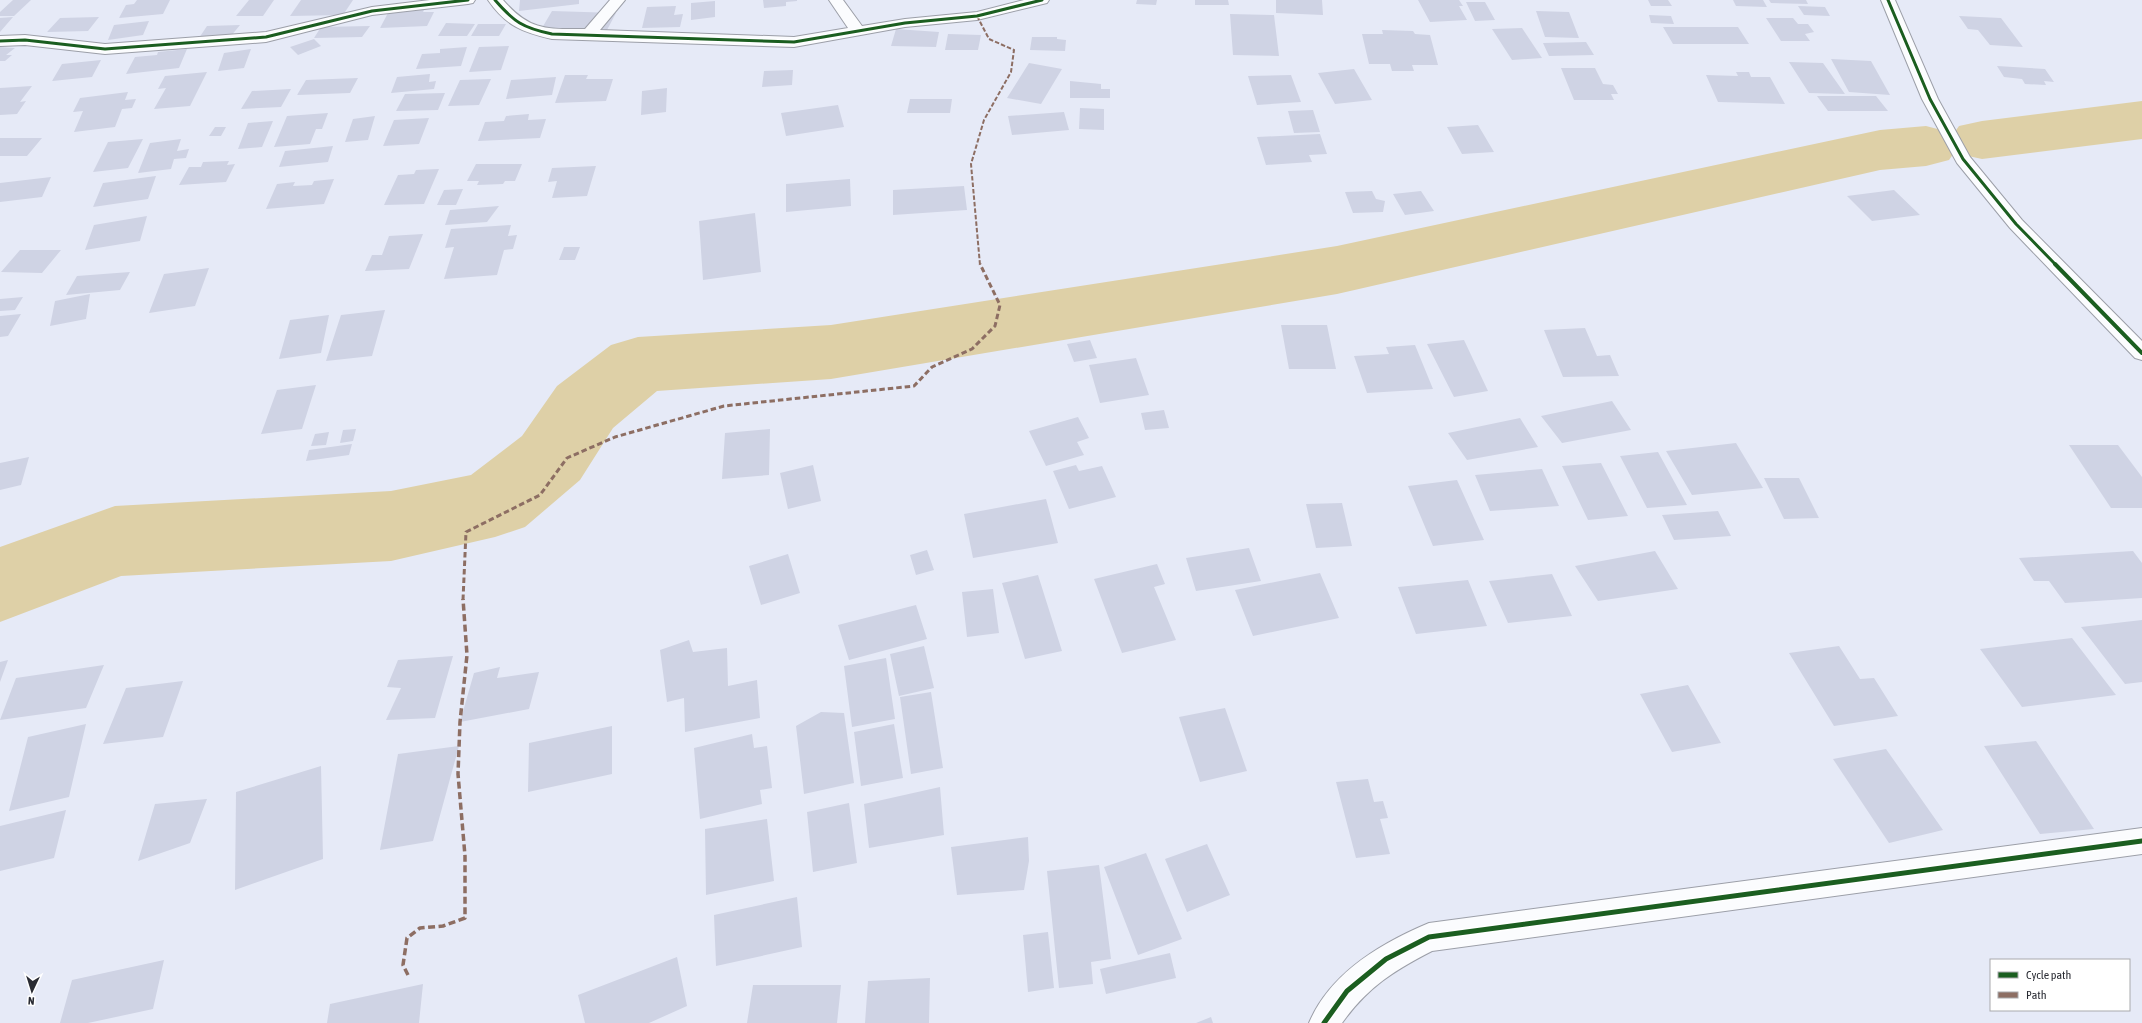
<svg xmlns="http://www.w3.org/2000/svg" width="2142" height="1023" viewBox="0 0 2142 1023" font-family="'Asap Condensed',sans-serif">
	<style>
		.lines { fill: none; stroke-linecap: round; stroke-linejoin: round }
		.river { fill: #ded0a7; fill-rule: evenodd }
		.building { fill: #cfd3e4 }
		.minor-casing { stroke: #9c9fa8; stroke-width: 2 }
		.minor { fill: #fbfcfe; fill-rule: evenodd }
		.quiet-far2 { stroke: #8d6e63; stroke-width: 2; stroke-dasharray: 4.5 2; stroke-linecap: butt }
		.quiet-far1 { stroke: #8d6e63; stroke-width: 3; stroke-dasharray: 5.5 3; stroke-linecap: butt }
		.quiet { stroke: #8d6e63; stroke-width: 3.5; stroke-dasharray: 7 3.5; stroke-linecap: butt }
		.cycleway-far2-casing { stroke: #fff; stroke-width: 5 }
		.cycleway-far1-casing { stroke: #fff; stroke-width: 6 }
		.cycleway-casing { stroke: #fff; stroke-width: 8 }
		.cycleway-far2 { stroke: #1b5e20; stroke-width: 3 }
		.cycleway-far1 { stroke: #1b5e20; stroke-width: 4 }
		.cycleway { stroke: #1b5e20; stroke-width: 5 }
	</style>
	<rect width="100%" height="100%" fill="#e6eaf7"/>
	<g class="lines">
		<path class="river" d="M2142 101V139L1982 159 1959 154 1956 150 1949 160 1926 166 1880 170 1337 294 831 379 657 391 613 428 580 480 525 527 495 537 391 561 121 576 0 622V547L115 506 391 491 471 475 522 436 557 386 611 345 638 337 831 325 1337 246 1880 130 1926 126 1949 132 1952 136 1959 126 1982 121Z"/>
	</g>
	<path class="building" d="M13 0H31L14 16H0V12Z
		M137 0H170L163 14 119 18 126 5 134 4Z
		M249 0H274L263 16H236Z
		M301 0H353L343 15 290 16Z
		M520 0H579V4L519 11Z
		M763 0H797V1L786 2V6L764 8Z
		M1137 0H1157L1156 5 1136 4Z
		M1195 0H1228L1229 5H1195Z
		M1276 0H1322L1323 15 1276 13Z
		M1418 0H1459L1463 6H1459L1467 20 1430 22Z
		M1648 0H1668L1672 6H1651Z
		M1733 0H1763L1767 7 1736 6Z
		M1769 0H1806L1808 4 1771 3Z
		M715 1V17L691 20V3Z
		M1466 2H1485L1495 20 1475 21Z
		M676 6 674 15 683 14 680 27 642 28 647 7Z
		M1798 6 1825 7 1830 16 1804 15Z
		M424 10 423 12H434L427 26 380 28 388 13H397L399 11Z
		M552 11 616 13 607 30 542 28Z
		M1536 11 1569 12 1579 38 1545 37Z
		M1230 14 1274 15 1279 56 1233 55Z
		M1649 15 1671 16 1674 24 1651 23Z
		M1959 16 2001 18 2023 47 1990 45 1978 30 1968 29Z
		M13 17 0 32V18Z
		M99 17 88 31 47 32 60 18Z
		M1766 18H1793L1798 24H1808L1814 32 1805 34 1810 41H1781Z
		M149 21 143 35 108 40 114 25Z
		M446 23 475 24 467 36H438Z
		M478 24H506L499 36H471Z
		M240 25 231 36 199 38 207 26Z
		M370 26 362 37 314 38 321 27Z
		M1663 27H1738L1749 44H1673Z
		M1522 28 1542 58 1512 60 1492 29Z
		M896 29 939 32 936 47 891 46Z
		M1382 30 1413 31 1415 34 1430 35 1438 65H1412L1414 71H1392L1390 64H1369L1362 34H1383Z
		M948 34 981 35 978 50H945Z
		M1032 37H1057V39L1066 40 1065 51 1030 50Z
		M314 39 321 46 298 55 290 47Z
		M1586 42 1594 55 1549 56 1543 43Z
		M509 46 501 70 469 72 479 47Z
		M0 47 15 48 6 55H12L5 61H0Z
		M467 47 461 66 416 69 422 54 440 53V49Z
		M187 49 179 68 126 74 135 57 157 55 158 52Z
		M251 49 244 68 218 71 224 53Z
		M1831 59 1871 61 1890 95 1849 92Z
		M101 60 92 77 52 81 62 64Z
		M1789 62 1823 63 1845 94 1809 93Z
		M1029 63 1062 69 1041 104 1007 98Z
		M1997 66 2045 69 2054 82 2044 81 2046 85 2025 84 2022 79 2004 77Z
		M1561 68H1595L1603 84 1613 85 1618 94H1611L1614 100H1574Z
		M1354 69 1372 100 1335 104 1318 73Z
		M793 70 792 85 762 87 764 71Z
		M207 72 190 106 154 109 166 88 158 89 165 76Z
		M1736 72H1749L1751 77H1770L1785 104 1718 102 1706 75 1738 76Z
		M430 74 429 82 436 81 434 89 391 93 397 77Z
		M565 75H588L586 79H613L606 101 555 103Z
		M1291 75 1301 102 1257 105 1248 76Z
		M556 77 552 95 506 99 511 80Z
		M358 78 350 93 297 95 306 80Z
		M491 79 479 105 448 106 460 80Z
		M1070 81 1101 84V89H1110V98H1070Z
		M32 86 20 102 26 101 17 114 0 115V88Z
		M667 88 666 112 641 115 642 91Z
		M291 89 281 107 241 109 252 91Z
		M128 92 125 100 136 99 132 108 122 109 115 127 74 132 83 111 73 112 80 98Z
		M445 93 438 110 396 111 405 94Z
		M1817 96H1876L1888 111H1828Z
		M910 99H952L950 113H907Z
		M838 105 844 127 786 136 781 113Z
		M1080 108 1104 109V130L1079 129Z
		M1313 110 1320 132 1294 133 1288 111Z
		M1064 112 1069 130 1012 135 1008 116Z
		M328 113 322 129H316L310 144 274 147 287 116Z
		M529 114 528 120 546 119 540 138 478 141 485 122 504 121 506 116Z
		M375 116 368 140 345 142 353 119Z
		M429 118 419 144 383 146 394 120Z
		M273 121 262 147 238 149 248 123Z
		M1478 125 1494 152 1462 154 1447 127Z
		M215 127H226L221 136H209Z
		M1320 134 1327 154 1309 155 1312 162 1266 165 1257 137Z
		M0 138H42L27 156H0Z
		M143 139 128 168 93 172 108 142Z
		M181 139 177 151 189 149 186 158 174 159 171 169 138 173 150 143Z
		M333 146 328 162 279 167 285 151Z
		M229 161 227 165 235 164 226 182 179 185 189 167H201L203 162Z
		M476 164H522L515 181H505L503 184 477 185 479 181H467Z
		M596 166 587 196 552 198 557 181 548 182 552 168Z
		M439 169 424 204 384 205 398 175 414 174 416 170Z
		M156 176 148 199 93 207 103 183Z
		M51 177 42 197 0 202V183Z
		M334 179 324 204 266 209 277 184 295 182 293 186 312 185 314 181Z
		M850 179 851 206 786 212V184Z
		M964 186 967 210 893 215V190Z
		M463 189 456 205H437L444 190Z
		M1894 190 1920 215 1872 221 1847 196Z
		M1372 191 1376 199 1385 201 1383 212 1353 213 1345 192Z
		M1421 191 1434 211 1405 215 1393 194Z
		M499 206 487 222 445 225 450 210Z
		M755 213 761 272 703 280 699 221Z
		M147 216 140 241 85 250 94 225Z
		M511 225 508 236 517 235 513 249 504 250 497 275 444 279 454 247 445 248 451 229Z
		M423 234 409 269 365 271 372 255H382L389 236Z
		M564 247H580L575 260H559Z
		M20 250H61L42 273 1 272Z
		M209 268 195 306 149 313 164 274Z
		M130 272 120 290 66 295 77 276Z
		M90 294 86 319 50 326 55 301Z
		M23 297 15 310 0 311V299Z
		M385 310 372 356 326 361 341 315Z
		M21 314 8 336 0 337V316Z
		M329 315 321 353 279 359 290 320Z
		M1281 325H1327L1336 369H1289Z
		M1585 328 1597 356 1610 355 1619 376 1563 377 1544 330Z
		M1090 340 1097 358 1074 362 1067 344Z
		M1464 340 1488 391 1454 397 1427 344Z
		M1415 345 1433 389 1367 393 1354 356 1389 354 1386 347Z
		M1136 358 1149 395 1100 403 1089 365Z
		M316 385 302 429 261 434 277 390Z
		M1612 401 1631 430 1562 443 1541 416Z
		M1164 410 1169 428 1145 430 1141 413Z
		M1078 417 1089 438 1077 442 1084 455 1046 466 1029 431Z
		M1520 418 1538 447 1467 460 1448 433Z
		M356 429 353 441 340 443 343 430Z
		M770 429 769 475 722 479 725 433Z
		M329 432 326 445 311 446 315 434Z
		M1736 443 1763 488 1692 495 1666 451Z
		M352 444 349 455 306 461 309 450Z
		M2069 445H2118L2142 477V508H2111Z
		M1658 452 1687 505 1647 508 1620 456Z
		M29 457 21 485 0 490V463Z
		M1601 463 1628 516 1588 520 1562 466Z
		M813 465 821 501 788 509 780 473Z
		M1076 465 1079 471 1102 466 1116 497 1069 509 1053 471Z
		M1542 469 1559 506 1490 511 1475 475Z
		M1764 478H1799L1819 518 1784 519Z
		M1457 480 1484 540 1433 546 1408 486Z
		M1046 499 1058 543 973 558 964 514Z
		M1342 503 1352 546 1316 548 1306 504Z
		M1718 511 1731 536 1674 540 1662 515Z
		M1249 548 1261 581 1196 591 1186 558Z
		M927 550 934 570 916 575 910 555Z
		M1655 551 1678 589 1598 601 1575 566Z
		M2133 551 2142 563V598L2065 603 2049 581H2034L2019 558Z
		M788 554 800 593 761 605 749 566Z
		M1157 564 1165 584 1154 587 1176 640 1122 653 1094 579Z
		M1320 573 1339 618 1253 636 1235 590Z
		M1552 574 1572 616 1508 623 1489 581Z
		M1038 575 1062 651 1025 659 1002 583Z
		M1468 580 1487 626 1416 634 1398 587Z
		M993 589 999 633 967 637 962 592Z
		M916 605 927 639 849 660 838 625Z
		M2142 620V682L2125 684 2081 627Z
		M2072 638 2116 695 2022 707 1980 649Z
		M689 640 693 652 727 648 728 686 757 680 760 718 685 732 684 698 667 702 660 650Z
		M924 646 934 688 899 696 890 654Z
		M1839 646 1860 679 1874 678 1898 716 1834 726 1789 653Z
		M453 656 435 718 386 720 401 688 387 687 398 660Z
		M886 658 895 719 852 727 844 666Z
		M8 660 0 682V662Z
		M104 665 86 708 0 720 16 678Z
		M500 667 497 678 539 672 529 709 460 722 474 673Z
		M183 681 163 737 103 744 126 688Z
		M1688 685 1721 743 1672 752 1640 694Z
		M931 692 943 768 911 774 900 697Z
		M1225 708 1247 771 1200 782 1179 717Z
		M821 712 844 713 854 783 804 794 796 726Z
		M86 724 69 797 9 811 28 737Z
		M894 724 903 778 861 786 854 732Z
		M612 726V774L528 792 529 743Z
		M752 734 754 748 767 746 772 788 760 790 762 804 700 819 694 748Z
		M2036 741 2094 829 2040 834 1984 746Z
		M459 746 433 841 380 850 398 754Z
		M1886 749 1943 830 1889 843 1833 759Z
		M321 766 323 859 235 890 236 792Z
		M1368 779 1374 802 1383 801 1388 818 1380 819 1390 854 1356 858 1336 782Z
		M940 787 944 835 869 848 864 804Z
		M207 799 190 843 138 861 155 804Z
		M849 803 857 863 813 872 807 812Z
		M66 810 54 858 0 871V826Z
		M767 819 774 881 706 895 705 829Z
		M1028 837 1029 861 1024 890 957 895 951 847Z
		M1207 844 1230 895 1187 912 1165 859Z
		M1146 853 1182 939 1138 955 1104 867Z
		M1099 865 1111 959 1091 962 1093 984 1059 988 1047 871Z
		M797 897 802 947 716 966 714 915Z
		M1048 932 1054 988 1028 992 1023 935Z
		M1170 953 1176 978 1106 994 1100 969Z
		M677 957 687 1006 649 1023H585L578 995Z
		M164 960 153 1009 88 1023H60L72 980Z
		M930 978 929 1023H865L868 981Z
		M423 984 419 1023H327L330 1004Z
		M753 985H841L837 1023H747Z
		M1211 1017 1213 1023H1196Z"/>
	<g class="lines">
		<defs>
			<path id="minor" d="M430 0H475L473 3 468 4 372 15 266 42 105 54 25 45 0 46V36L25 35 105 44 266 32 372 7Z
				M488 0H503C530 31 546 29 585 29L610 0H625L600 30 794 37 848 28 829 0H843L862 26 905 19 977 12 1024 0H1049L1047 3 977 20 905 27 794 47 552 39C522 32 506 26 488 0Z
				M1881 0H1895L1938 99 1970 157 2022 220 2142 341V360L2135 358 2010 228 1957 163 1922 99Z
				M2142 828V854L1432 951C1393 971 1368 987 1342 1023H1309C1330 973 1381 943 1429 923Z"/>
		</defs>
		<use href="#minor" class="minor-casing"/>
		<use href="#minor" class="minor"/>
		<path class="quiet-far2" d="M977 16 989 39 1014 50 1011 72 984 120 971 164 980 265"/>
		<path class="quiet-far1" d="M463 600 466 532 540 495 567 458 615 437 724 406 914 386 932 367 972 349 995 326 1000 305 980 264"/>
		<path class="quiet" d="M408 975 403 965 407 938 420 928 443 926 465 918V856L458 774 460 722 467 655 463 599"/>
		<defs>
			<path id="cycleway-far2" d="M495 0C514 22 523 28 552 34L794 42 905 23 977 16 1042 0
				M1888 0 1930 99 1963 159 2016 224 2056 265
				M0 41 25 40 105 49 266 37 372 11 468 0"/>
			<path id="cycleway-far1" d="M2055 264 2142 353"/>
			<path id="cycleway" d="M1324 1023 1347 991 1386 959 1429 937 2142 841"/>
		</defs>
		<use href="#cycleway-far2" class="cycleway-far2-casing"/>
		<use href="#cycleway-far1" class="cycleway-far1-casing"/>
		<use href="#cycleway" class="cycleway-casing"/>
		<use href="#cycleway-far2" class="cycleway-far2"/>
		<use href="#cycleway-far1" class="cycleway-far1"/>
		<use href="#cycleway" class="cycleway"/>
	</g>
	<rect x="1990" y="959" width="140" height="52" fill="#ffffff" stroke="#a9aaad"/>
	<rect x="1998" y="972" width="20" height="6" fill="#1b5e20" stroke="#a9aaad"/>
	<text x="2026" y="979" font-size="12" fill="#292b33">Cycle path</text>
	<rect x="1998" y="992" width="20" height="6" fill="#8d6e63" stroke="#a9aaad"/>
	<text x="2026" y="999" font-size="12" fill="#292b33">Path</text>
	<g transform="translate(32 991) rotate(184)" stroke="#ffffff" stroke-width="3" paint-order="stroke">
	<path d="M0-3L7 15L0 10L-7 15Z" fill="#292b33"/>
	<text y="-6" font-size="11" font-weight="bold" text-anchor="middle" fill="#292b33">N</text>
	</g>
</svg>
